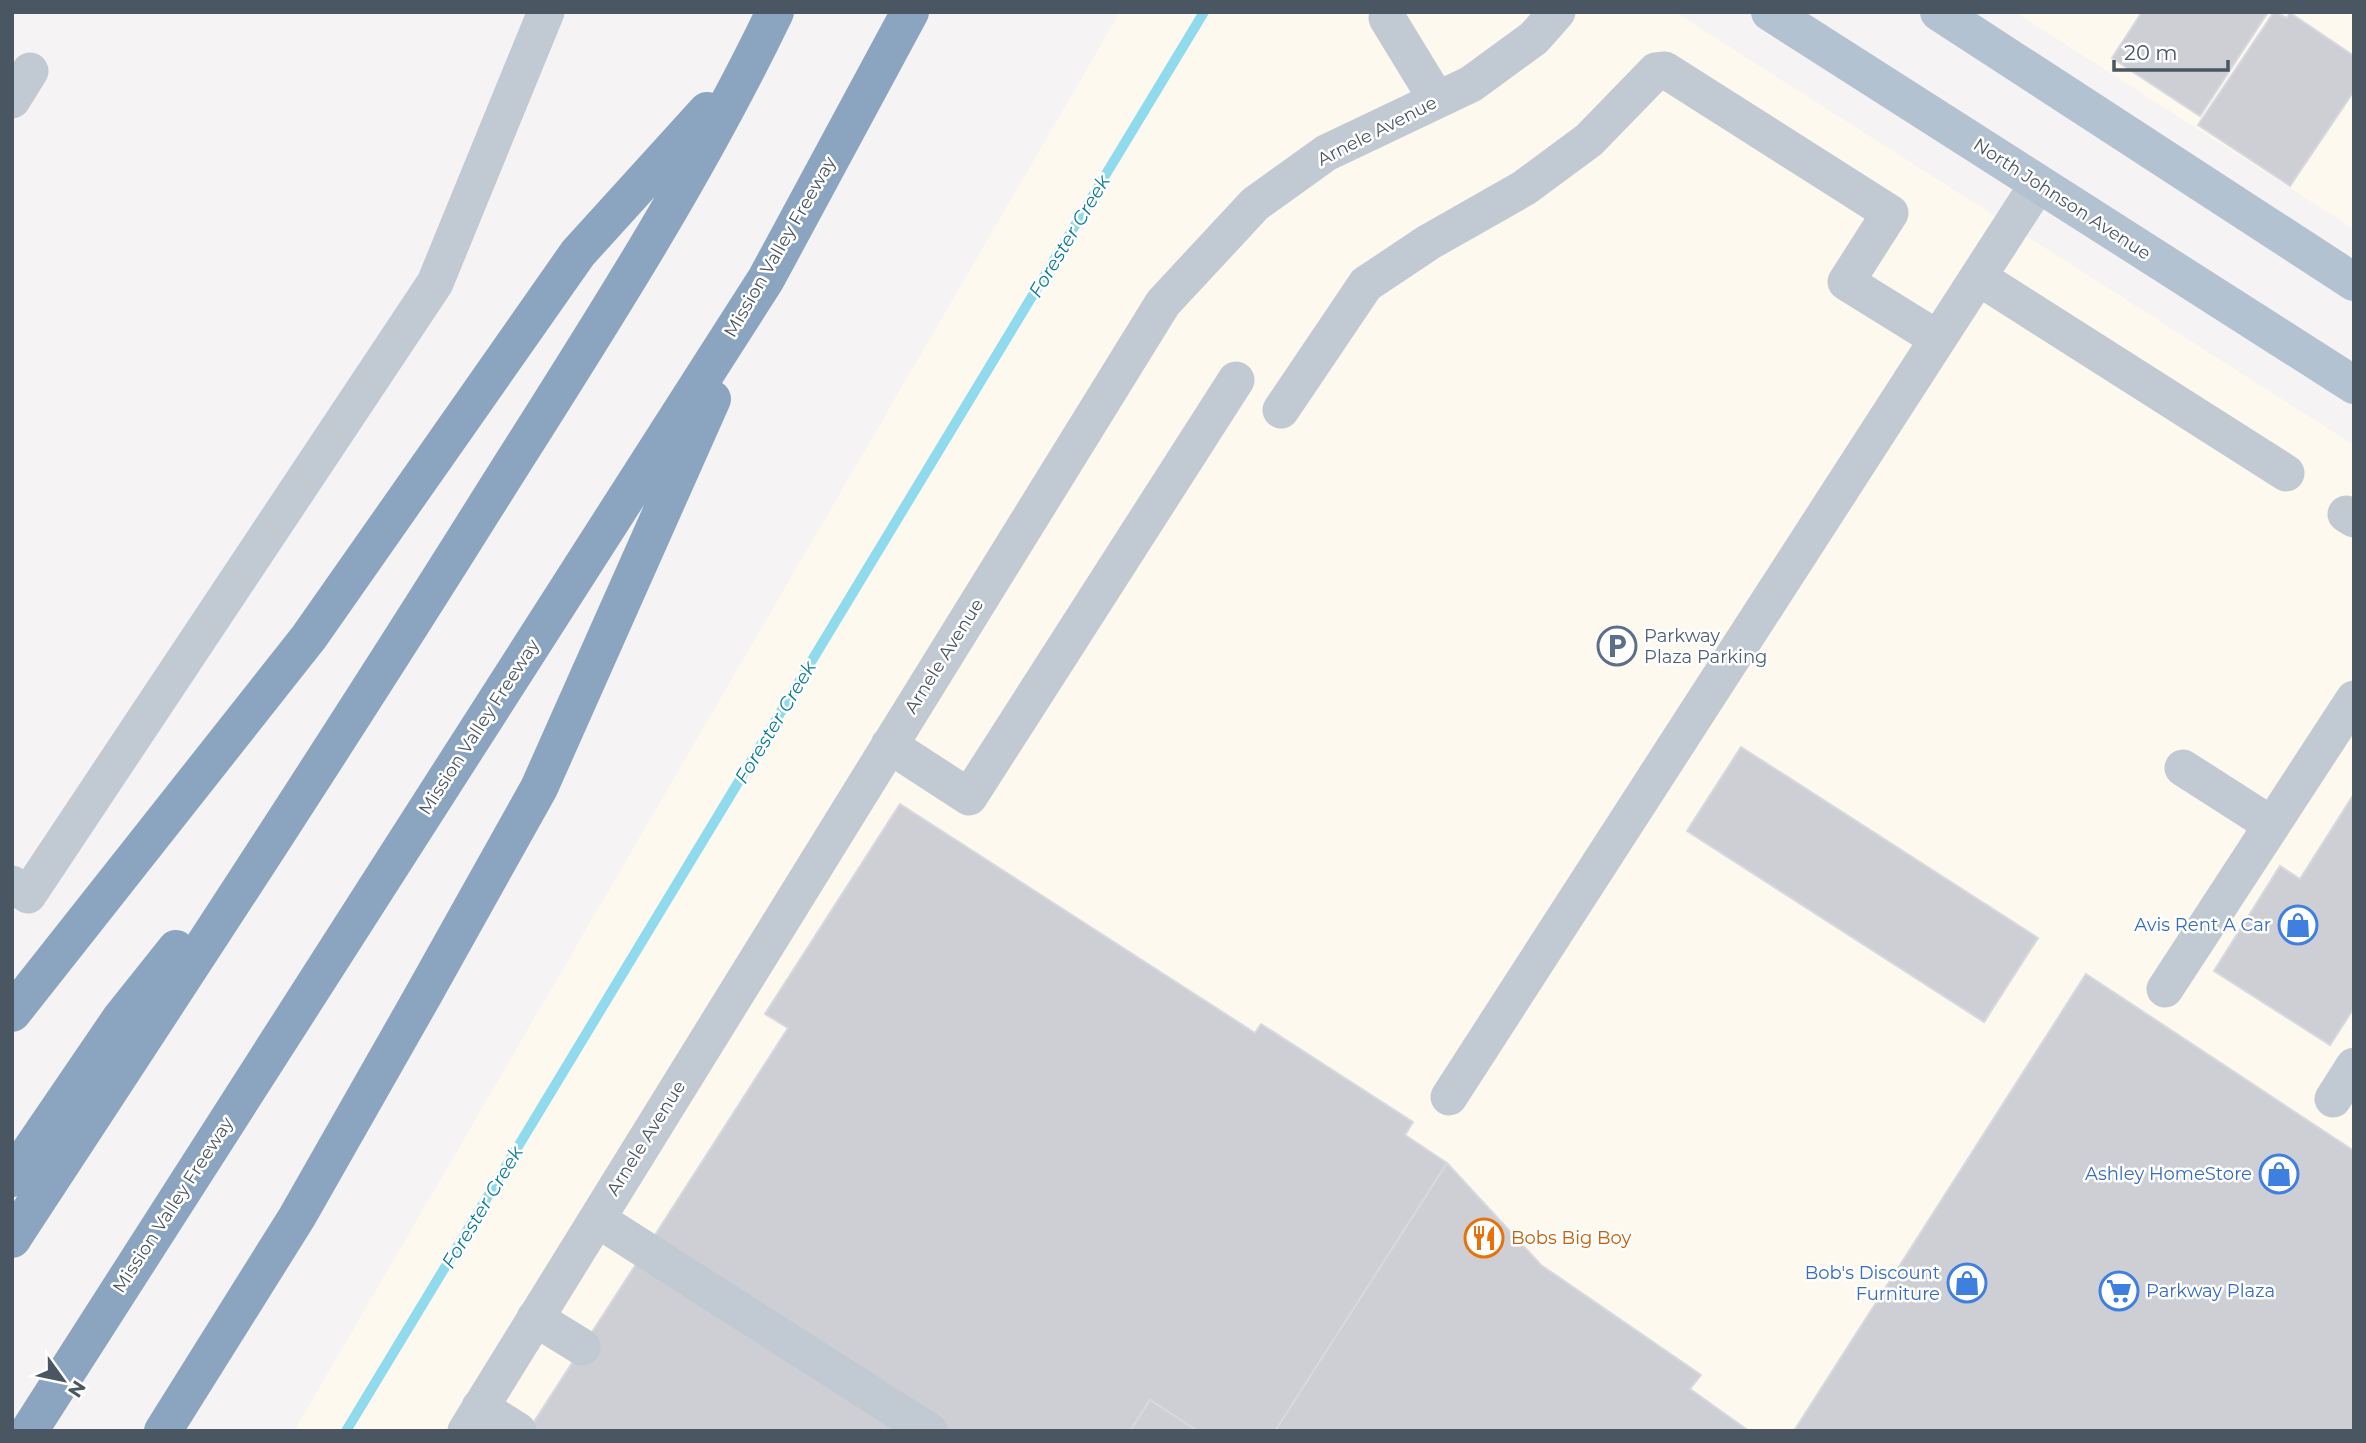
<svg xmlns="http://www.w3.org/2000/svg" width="2366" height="1443" viewBox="0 0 2366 1443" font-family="Montserrat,sans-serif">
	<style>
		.commercial { fill: #fdf9ef }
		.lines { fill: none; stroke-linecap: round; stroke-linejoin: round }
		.stream { stroke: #90daee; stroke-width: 10 }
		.building { fill: #cdcfd5; stroke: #d7d9de; stroke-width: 2 }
		.minor { stroke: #c1cad2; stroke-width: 37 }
		.major { stroke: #b3c2d1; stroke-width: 38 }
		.highway { stroke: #8ba5c1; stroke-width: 38 }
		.labels { text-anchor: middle; stroke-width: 5; stroke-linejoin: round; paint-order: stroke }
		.street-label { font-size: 18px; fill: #4a5661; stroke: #fff }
		.service-label { font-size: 18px; fill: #4e5e75; stroke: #fff; text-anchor: start }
		.shop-label { font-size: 18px; fill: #366cbe; stroke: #fff; text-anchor: end }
		.food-label { font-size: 18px; fill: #c56008; stroke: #fff; text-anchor: start }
		.water-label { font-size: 19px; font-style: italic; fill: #0c7c9b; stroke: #fff }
	</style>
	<rect width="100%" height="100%" fill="#f5f3f3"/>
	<path class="commercial" d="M1120 12H1675L2354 445V1431H294Z
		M2015 12H2354V229Z"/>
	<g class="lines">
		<path class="stream" d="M346 1431 1204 12"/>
	</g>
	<path class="building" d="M2142 12H2268L2200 116 2112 58Z
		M2274 12 2287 18 2290 13 2354 56V91L2290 186 2198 125Z
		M1741 747 2038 938 1984 1022 1687 831Z
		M2354 794V1008L2330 1045 2214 971 2280 866 2300 879Z
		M900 804 1255 1033 1261 1024 1413 1122 1405 1135 1447 1163 1275 1431H1198L1150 1400 1130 1431H934L648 1246 788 1028 765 1014Z
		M2086 974 2354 1151V1431H1794Z
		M1447 1163 1541 1265 1701 1375 1690 1389 1749 1431H1275Z
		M640 1258 913 1431H528Z
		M1150 1400 1198 1431H1130Z"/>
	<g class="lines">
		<path class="minor" d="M1387 18 1437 100
			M12 100 30 71
			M1978 277 2286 473
			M1281 410 1366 284 1429 242 1524 188 1589 140 1656 71 1665 70 1890 213 1846 282 1938 339
			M2346 514 2354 519
			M889 745 969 797 1236 380
			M2183 768 2272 825
			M12 884 28 895 435 283 546 12
			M2165 989 2354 699
			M1449 1097 2038 184
			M2333 1099 2354 1066
			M597 1219 929 1431
			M535 1318 582 1347
			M480 1407 518 1431
			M466 1431 1163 303 1255 204 1326 153 1471 84 1534 38 1557 12"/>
		<path class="major" d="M1770 12 2354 385
			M1939 12 2354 282"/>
		<path class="highway" d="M12 1013 309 637 578 253 707 111
			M12 1178 121 1018 176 949
			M12 1239C171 996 331 753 485 507 587 345 692 185 775 12
			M29 1431 766 279 910 12
			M163 1431 297 1217 421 999 539 788 712 399"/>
	</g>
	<defs>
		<symbol id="parking-ring" viewBox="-11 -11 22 22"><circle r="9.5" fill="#fff" stroke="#5c6f8a" stroke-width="1.5"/><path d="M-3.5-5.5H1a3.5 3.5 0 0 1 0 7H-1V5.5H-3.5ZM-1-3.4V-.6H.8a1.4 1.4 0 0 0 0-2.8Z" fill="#5c6f8a"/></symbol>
		<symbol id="shop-ring" viewBox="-11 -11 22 22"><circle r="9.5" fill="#fff" stroke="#3f7fe0" stroke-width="1.5"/><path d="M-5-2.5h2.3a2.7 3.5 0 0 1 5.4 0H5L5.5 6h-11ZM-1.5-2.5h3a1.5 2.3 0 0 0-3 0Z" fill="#3f7fe0"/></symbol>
		<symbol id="restaurant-ring" viewBox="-11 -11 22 22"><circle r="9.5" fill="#fff" stroke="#e8710a" stroke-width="1.5"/><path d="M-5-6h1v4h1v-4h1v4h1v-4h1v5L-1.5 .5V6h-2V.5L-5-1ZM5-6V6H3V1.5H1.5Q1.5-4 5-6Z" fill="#e8710a"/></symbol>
		<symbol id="supermarket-ring" viewBox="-11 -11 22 22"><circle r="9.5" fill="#fff" stroke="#3f7fe0" stroke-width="1.5"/><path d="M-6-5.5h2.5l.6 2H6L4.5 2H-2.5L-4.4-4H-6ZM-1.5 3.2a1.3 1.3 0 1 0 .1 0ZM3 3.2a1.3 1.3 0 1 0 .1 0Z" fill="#3f7fe0"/></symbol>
	</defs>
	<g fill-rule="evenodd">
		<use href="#parking-ring" x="1595" y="624" width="44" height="44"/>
		<use href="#shop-ring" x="2276" y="903" width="44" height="44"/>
		<use href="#shop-ring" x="2257" y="1152" width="44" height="44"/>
		<use href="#restaurant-ring" x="1462" y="1216" width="44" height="44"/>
		<use href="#shop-ring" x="1945" y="1261" width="44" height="44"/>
		<use href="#supermarket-ring" x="2097" y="1269" width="44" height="44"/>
	</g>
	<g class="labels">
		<g class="street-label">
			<text transform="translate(1377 131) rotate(-27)" y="6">Arnele Avenue</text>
			<text transform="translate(2062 199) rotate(33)" y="6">North Johnson Avenue</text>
			<text transform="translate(780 247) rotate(-60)" y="6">Mission Valley Freeway</text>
			<text transform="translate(944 656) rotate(-58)" y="6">Arnele Avenue</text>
			<text transform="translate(479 727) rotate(-57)" y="6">Mission Valley Freeway</text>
			<text transform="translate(646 1138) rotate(-58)" y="6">Arnele Avenue</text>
			<text transform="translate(173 1205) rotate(-57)" y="6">Mission Valley Freeway</text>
		</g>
		<g class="service-label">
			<text x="1644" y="642">Parkway<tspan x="1644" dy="21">Plaza Parking</tspan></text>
		</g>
		<g class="shop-label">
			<text x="2271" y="931">Avis Rent A Car</text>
			<text x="2252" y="1180">Ashley HomeStore</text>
			<text x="1940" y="1279">Bob's Discount<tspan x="1940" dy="21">Furniture</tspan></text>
			<text x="2146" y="1297" text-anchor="start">Parkway Plaza</text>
		</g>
		<g class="food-label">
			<text x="1511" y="1244">Bobs Big Boy</text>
		</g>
		<g class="water-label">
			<text transform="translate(1069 236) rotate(-59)" y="7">Forester Creek</text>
			<text transform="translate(775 722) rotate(-59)" y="7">Forester Creek</text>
			<text transform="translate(482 1207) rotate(-59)" y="7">Forester Creek</text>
		</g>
	</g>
	<rect width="2366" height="1443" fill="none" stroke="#4a5661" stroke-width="28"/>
	<g transform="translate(63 1380) rotate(123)" stroke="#ffffff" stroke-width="5" paint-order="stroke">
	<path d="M0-5L12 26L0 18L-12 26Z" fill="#4a5661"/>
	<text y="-10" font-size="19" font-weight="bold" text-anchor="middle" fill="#4a5661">N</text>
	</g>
	<path d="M2114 60v10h114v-10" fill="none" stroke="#4a5661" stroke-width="3.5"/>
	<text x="2124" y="60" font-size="21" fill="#4a5661" stroke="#ffffff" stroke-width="5" paint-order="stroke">20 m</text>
</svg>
